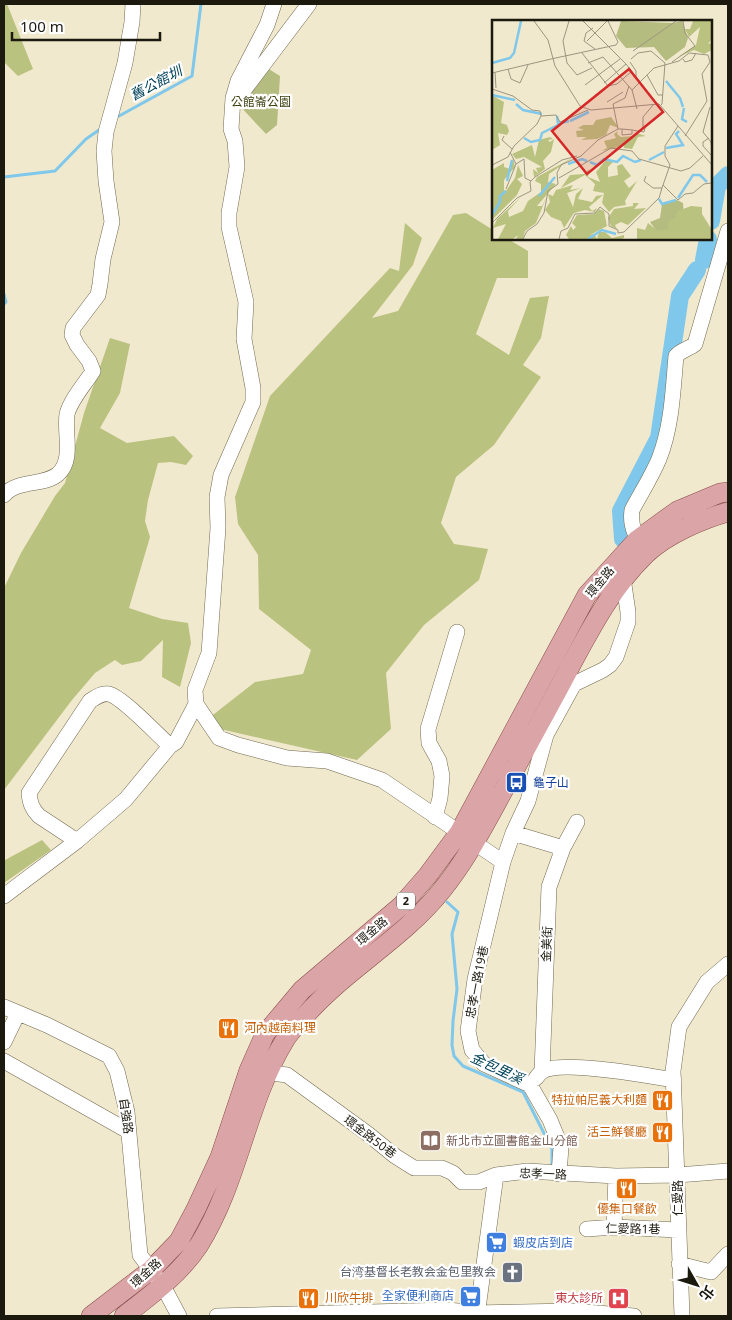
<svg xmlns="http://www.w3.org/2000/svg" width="732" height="1320" viewBox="0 0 732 1320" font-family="'Noto Sans','Noto Sans TC',sans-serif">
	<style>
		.green { fill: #b5bc80 }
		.forest { fill: #bac280 }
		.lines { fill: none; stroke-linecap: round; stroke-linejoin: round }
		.stream { stroke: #7fc8eb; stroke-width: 3 }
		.river { stroke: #7fc8eb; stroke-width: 18 }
		.minor-casing { stroke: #716951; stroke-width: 16 }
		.major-casing { stroke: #894d4b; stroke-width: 20 }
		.minor { stroke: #fff; stroke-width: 15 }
		.major { stroke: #dba5a7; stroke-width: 19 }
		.labels { text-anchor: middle; stroke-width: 4.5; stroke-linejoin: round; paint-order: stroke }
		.shield { fill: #fff; stroke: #605e57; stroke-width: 1 }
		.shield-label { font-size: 11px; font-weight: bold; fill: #1c190f }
		.park-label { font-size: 12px; fill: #3c400e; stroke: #fff }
		.street-label { font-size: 12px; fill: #1c190f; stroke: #fff }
		.transit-label { font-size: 12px; fill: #164399; stroke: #fff; text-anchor: start }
		.food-label { font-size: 12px; fill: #c56008; stroke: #fff; text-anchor: start }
		.education-label { font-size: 12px; fill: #785e54; stroke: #fff; text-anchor: start }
		.shop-label { font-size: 12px; fill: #366cbe; stroke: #fff; text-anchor: start }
		.worship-label { font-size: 12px; fill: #5b616d; stroke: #fff; text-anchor: end }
		.health-label { font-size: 12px; fill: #be3a42; stroke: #fff; text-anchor: end }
		.water-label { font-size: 14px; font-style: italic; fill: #004259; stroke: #fff }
		.inset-river { fill: none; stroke: #7fc8eb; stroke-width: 2.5 }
		.inset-road { fill: none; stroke: #9c9681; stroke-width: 1 }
		.view { fill: #d62828; fill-opacity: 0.15; stroke: #d62828; stroke-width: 2.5 }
		.inset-edge { fill: none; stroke: #1c190f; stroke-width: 2.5 }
	</style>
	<rect width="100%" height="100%" fill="#f1e9cd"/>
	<path class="green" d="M264 66 280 76 277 125 266 134 238 104Z"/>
	<path class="forest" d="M4 4H7L33 69 18 76 4 62Z
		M466 213 493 230V239H508L528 251V278H497L476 334 509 355 530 298 549 296 541 338 523 365 541 377 494 445 456 477 441 523 454 544 488 549 479 580 424 625 386 673 391 729 357 760 220 729 209 718 255 682 303 674 311 650 259 609 258 555 238 524 235 497 270 396 390 268 399 271 405 223 422 238 413 265 372 318 398 311 453 215Z
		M110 338 130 344 120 393 100 428 127 443 174 436 193 456 186 465 171 462 158 463 148 500 145 521 150 537 129 608 162 619 188 623 191 643 180 687 162 677 163 640 141 661 122 665 115 660 95 673 72 700 4 790V588L21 553 55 496 65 483 84 413Z
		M42 840 51 850 4 883V858L5 860Z"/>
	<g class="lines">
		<path class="stream" d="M119 116 192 76 201 4
			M4 177 55 171 86 139 99 130
			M4 294 6 302 4 304
			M447 902 458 912 452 934 457 989 453 1021 452 1045 454 1056 463 1066 523 1092 552 1149V1166"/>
		<path class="river" d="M711 221 717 186 728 175
			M704 260 708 239
			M623 539 621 511 659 438 680 296 697 270"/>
		<defs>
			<path id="minor" d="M274 4 267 25 238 81 233 98 231 129 235 141 237 167 229 213V227L246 302 244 339 253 388V402L221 475 217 497 218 528 209 653 195 690 196 704 219 738 238 745 287 758 327 761 382 780 503 862 475 979 468 1031 472 1050 484 1064 530 1085 550 1120 561 1147 559 1174
				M233 98 241 94 309 4
				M4 495C18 479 45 486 58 474 74 460 64 433 67 414 71 399 85 384 93 371L89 361 77 345 72 335 73 328 98 295 100 284 103 259 112 222 106 181 104 151 106 132 125 63 132 22 133 4
				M644 547C635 537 630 524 632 510 641 493 652 476 659 459 672 426 673 390 676 356 681 350 689 349 695 344L728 231
				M170 746 126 799 77 841 39 816C32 809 30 803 29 793L90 701C96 697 101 693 109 694 122 697 158 735 170 746L176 742 196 704
				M435 817 440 798 442 776 439 761 429 743 428 729 457 632
				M513 833 563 848
				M503 862 513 833 528 801 546 735 574 684 603 670 610 665 616 657 628 622V612L623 578
				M4 896 77 841
				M4 1007 47 1025 109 1056 117 1071 127 1112 140 1255 163 1286 179 1316
				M4 1042 18 1013
				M4 1061 128 1131
				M257 1071 287 1075 368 1134 395 1156 414 1168H442L453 1173 462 1182H479L496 1175
				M542 1072 549 887 563 848 577 822
				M536 1078C538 1076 539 1074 541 1072 559 1059 650 1076 674 1080
				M614 1227 616 1176
				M587 1229 614 1227 678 1230
				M679 1264 711 1272 728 1254
				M217 1316 448 1310 476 1313 572 1311 634 1316
				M477 1316 496 1175 527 1171 616 1176 678 1175 728 1171
				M682 1316 673 1071 679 1027 707 982 728 964"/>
			<path id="major" d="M91 1316 151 1270 179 1241 196 1209 220 1157 249 1070 265 1034 302 990 401 906 428 875 459 833 587 595 637 540 677 511 720 493 728 492
				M124 1316C151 1295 180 1274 199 1245 239 1181 246 1103 285 1040 290 1031 298 1024 305 1016 346 969 403 939 442 890 468 858 487 820 507 784 528 744 550 705 571 665 592 626 613 586 646 554 666 535 702 519 728 512"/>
		</defs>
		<use href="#minor" class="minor-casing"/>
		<use href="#major" class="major-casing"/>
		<use href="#minor" class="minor"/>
		<use href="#major" class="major"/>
	</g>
	<defs>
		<symbol id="bus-square" viewBox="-11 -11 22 22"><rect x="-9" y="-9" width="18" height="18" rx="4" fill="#1a4fb4" stroke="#fff"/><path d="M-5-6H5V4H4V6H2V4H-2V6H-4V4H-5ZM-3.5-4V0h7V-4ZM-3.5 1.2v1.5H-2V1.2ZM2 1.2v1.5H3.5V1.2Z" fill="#fff"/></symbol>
		<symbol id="restaurant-square" viewBox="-11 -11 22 22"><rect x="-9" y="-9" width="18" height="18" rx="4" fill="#e8710a" stroke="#fff"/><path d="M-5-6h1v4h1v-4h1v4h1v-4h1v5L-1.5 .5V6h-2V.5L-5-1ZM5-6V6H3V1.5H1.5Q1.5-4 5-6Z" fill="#fff"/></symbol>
		<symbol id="library-square" viewBox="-11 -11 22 22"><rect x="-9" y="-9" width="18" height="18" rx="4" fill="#8d6e63" stroke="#fff"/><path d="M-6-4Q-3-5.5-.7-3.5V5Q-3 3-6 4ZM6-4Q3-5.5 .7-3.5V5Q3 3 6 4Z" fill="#fff"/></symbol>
		<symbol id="supermarket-square" viewBox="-11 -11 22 22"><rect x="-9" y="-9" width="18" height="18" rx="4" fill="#3f7fe0" stroke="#fff"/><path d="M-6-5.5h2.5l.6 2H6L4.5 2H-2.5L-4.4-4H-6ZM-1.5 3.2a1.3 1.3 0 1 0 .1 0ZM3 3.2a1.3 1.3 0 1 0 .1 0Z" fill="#fff"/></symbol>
		<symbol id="church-square" viewBox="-11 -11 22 22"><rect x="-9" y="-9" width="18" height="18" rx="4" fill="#6b7280" stroke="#fff"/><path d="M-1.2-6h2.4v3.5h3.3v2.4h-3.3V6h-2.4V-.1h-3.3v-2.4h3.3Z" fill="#fff"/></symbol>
		<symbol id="hospital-square" viewBox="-11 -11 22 22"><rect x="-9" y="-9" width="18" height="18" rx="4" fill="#e0444e" stroke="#fff"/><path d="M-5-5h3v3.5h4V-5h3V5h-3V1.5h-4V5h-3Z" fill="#fff"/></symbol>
	</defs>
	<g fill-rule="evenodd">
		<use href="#bus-square" x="504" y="770" width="25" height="25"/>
		<use href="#restaurant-square" x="216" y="1016" width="25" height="25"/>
		<use href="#restaurant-square" x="650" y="1088" width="25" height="25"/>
		<use href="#restaurant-square" x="650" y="1120" width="25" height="25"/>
		<use href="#library-square" x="418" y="1128" width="25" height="25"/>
		<use href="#restaurant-square" x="614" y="1176" width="25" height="25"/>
		<use href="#supermarket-square" x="484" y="1230" width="25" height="25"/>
		<use href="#church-square" x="500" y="1260" width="25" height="25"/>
		<use href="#supermarket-square" x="458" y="1284" width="25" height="25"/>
		<use href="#restaurant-square" x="296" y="1286" width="25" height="25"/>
		<use href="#hospital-square" x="606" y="1286" width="25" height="25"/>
	</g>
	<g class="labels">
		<rect class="shield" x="397" y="892.5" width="18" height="17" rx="4"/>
		<g class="shield-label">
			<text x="406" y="905">2</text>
		</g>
		<g class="park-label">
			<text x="261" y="106">公館崙公園</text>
		</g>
		<g class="street-label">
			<text transform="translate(600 582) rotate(-50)" y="4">環金路</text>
			<text transform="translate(372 931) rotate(-40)" y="4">環金路</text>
			<text transform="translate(547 944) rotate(-88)" y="4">金美街</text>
			<text transform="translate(477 982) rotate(-79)" y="4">忠孝一路19巷</text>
			<text transform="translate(126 1116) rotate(82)" y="4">自強路</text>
			<text transform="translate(370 1137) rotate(37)" y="4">環金路50巷</text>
			<text transform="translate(543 1174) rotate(2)" y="4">忠孝一路</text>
			<text transform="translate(678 1198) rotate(-90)" y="4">仁愛路</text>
			<text transform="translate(633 1229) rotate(1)" y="4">仁愛路1巷</text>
			<text transform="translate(146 1273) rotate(-42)" y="4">環金路</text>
		</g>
		<g class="transit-label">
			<text x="533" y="787">龜子山</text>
		</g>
		<g class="food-label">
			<text x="244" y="1032">河內越南料理</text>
			<text x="647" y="1104" text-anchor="end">特拉帕尼義大利麵</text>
			<text x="647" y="1136" text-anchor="end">活三鮮餐廳</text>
			<text x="627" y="1213" text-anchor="middle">優集口餐飲</text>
			<text x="325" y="1302">川欣牛排</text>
		</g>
		<g class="education-label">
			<text x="446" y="1145">新北市立圖書館金山分館</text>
		</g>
		<g class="shop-label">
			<text x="513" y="1247">蝦皮店到店</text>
			<text x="454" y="1300" text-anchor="end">全家便利商店</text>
		</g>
		<g class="worship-label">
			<text x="496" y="1276">台湾基督长老教会金包里教会</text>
		</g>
		<g class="health-label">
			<text x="603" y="1302">東大診所</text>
		</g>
		<g class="water-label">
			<text transform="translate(156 83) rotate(-28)" y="5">舊公館圳</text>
			<text transform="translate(497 1068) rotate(25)" y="5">金包里溪</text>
		</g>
	</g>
	<g transform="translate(492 20)">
		<rect width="220" height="220" fill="#f1e9cd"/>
		<path d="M129 1 181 3 190 1 196 18 193 27 174 41 162 27 134 28 124 16ZM185 180 191 183 192 195 169 217 158 202 168 198 170 184Z" fill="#b5bc80"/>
		<path d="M201 1H220V19L216 24 220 23V30L212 34 202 30 186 37 204 25 208 7 197 17 193 9H198ZM1 76 12 82 9 103 15 105 17 111 15 115 6 113 8 125 0 130ZM119 97 127 108 118 105 114 115 105 119 89 120 95 117H85L84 111 92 110 86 108 91 105H101L104 100ZM126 111 125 114 129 117 142 116 144 113 141 112 154 116 146 117 140 129 132 128V126L109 131 115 128 112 121 124 118 122 114ZM58 117 61 119 56 120 58 122 62 119 59 132 51 141 53 149 42 157 41 149 46 153 44 148 50 147 32 137 24 139 20 134 40 125 43 137 47 120ZM82 137 57 154 56 162 64 164 45 186H50L54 178 44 203 33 211 31 219H24L26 215 21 219H6L14 204 1 208 5 199 29 177 16 191 17 197 31 191 36 181 49 172V164L43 161 45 157ZM21 138 23 147 12 160V170L14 171 23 158 26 145 31 156 25 159 30 164 25 175 0 200V150L12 143V147L18 149ZM114 140 121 142 116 147V157L126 155 125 146 130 144 139 156 132 161 137 168 145 161 133 181 134 185 122 187 117 192 110 183 112 173 101 171 103 164 93 155 69 168 78 155 92 154 97 149 96 157 108 162 104 152ZM81 165 78 170 89 168 75 173 81 187 84 174 91 168 86 179 100 182 104 176 111 175 97 187 100 191 105 188 103 192 93 190 82 193 72 208 69 201 59 197 53 190 58 182 56 174 61 176 64 170ZM141 183H147L142 189 154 188 136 205 129 202 123 205 125 209 119 206 116 198 122 189 141 186ZM199 186 210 187V194L220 210V219H145V208L153 210 156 203 166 211 176 209 177 200 183 199 186 191ZM107 189 112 191 115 206 98 215 102 214 105 219 107 212H113L120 218 132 215V218L129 219H77L74 215 79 206 81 210 84 207 80 203 85 195 102 194Z" fill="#bac280"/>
		<path class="inset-river" d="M0 43 18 38 22 33 29 1M174 61 188 78 191 87M0 75 23 80M24 84 31 90 50 94M192 88 190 99 195 102M65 96 66 104 77 101M78 101 97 92M32 118 39 122 48 120 50 113 70 103M174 128 191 125 184 114 187 111M157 140 172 132M98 142 105 145 112 139 125 142 131 136 143 142 149 140M76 144 90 139 95 141M15 161 20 140M47 176 63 157M186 178 201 155H208L215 162M167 179 170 184 184 180M0 195 8 182V176L14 171M96 219 110 210 124 214"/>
		<path class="inset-road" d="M42 1 56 20 63 46 88 86 99 90 167 84 220 145M77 1 71 21 75 43 85 55 100 48M91 1 134 44 166 85M101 8 94 13 92 21 103 29M95 21 115 1M141 31 184 1M90 33 116 66 125 64 139 52M59 39 124 25 126 22 116 1M139 39 146 33 159 31 173 43 170 84 167 87M191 39 193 42 200 40 204 33M138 42 144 51V59M180 42 203 26 193 13 191 1M96 43 111 37 140 70 162 48 187 41 197 33 216 35M16 49 19 59 28 63 36 45M3 52 4 68M0 53 59 39M155 55 166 75H171M112 63 134 44M93 65 128 39M0 69 21 76 40 90 48 91 49 96 64 95 68 102 96 90M140 70 145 89M115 82 131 72M218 87 211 112 219 122 220 129M151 108V97L162 84M126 109H130V115L140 114V110L130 109M140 110 152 112 153 108M12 116 10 120 20 129M193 116 215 81 210 54 218 42 216 35M217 118 211 122V126L220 136M18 132 24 144 32 139 33 158 39 161M0 145 16 137 22 126 45 104 49 96M154 156 152 161 161 168H170L178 145 173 136V126L186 106M67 158 119 128 140 131 147 139 189 151 198 148 211 136M171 165 186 180 193 174 201 173 212 164 219 163M14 169 24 144M0 203 25 178 39 171 38 162 43 157 70 140 85 136M31 219 35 211 45 204 52 193 56 171 66 164 65 153 69 145 89 136 106 120 126 109 121 84 133 78 137 66M67 219 69 211 76 208 83 194 103 193 108 187 117 194V206L126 210V213L132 212 167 178 170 168"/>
		<path class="view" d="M137 49 171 92 95 154 60 111Z"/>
		<rect width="220" height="220" class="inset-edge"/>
	</g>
	<rect width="732" height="1320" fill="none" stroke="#1c190f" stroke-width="10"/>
	<g transform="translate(697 1285) rotate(129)" stroke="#ffffff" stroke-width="4" paint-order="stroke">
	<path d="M0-4L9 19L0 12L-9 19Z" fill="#1c190f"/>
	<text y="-8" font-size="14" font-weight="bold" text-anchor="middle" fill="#1c190f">北</text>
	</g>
	<path d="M12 32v8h148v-8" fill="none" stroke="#1c190f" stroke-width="2.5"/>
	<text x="20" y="32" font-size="15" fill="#1c190f" stroke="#ffffff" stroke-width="4" paint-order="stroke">100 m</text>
</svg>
